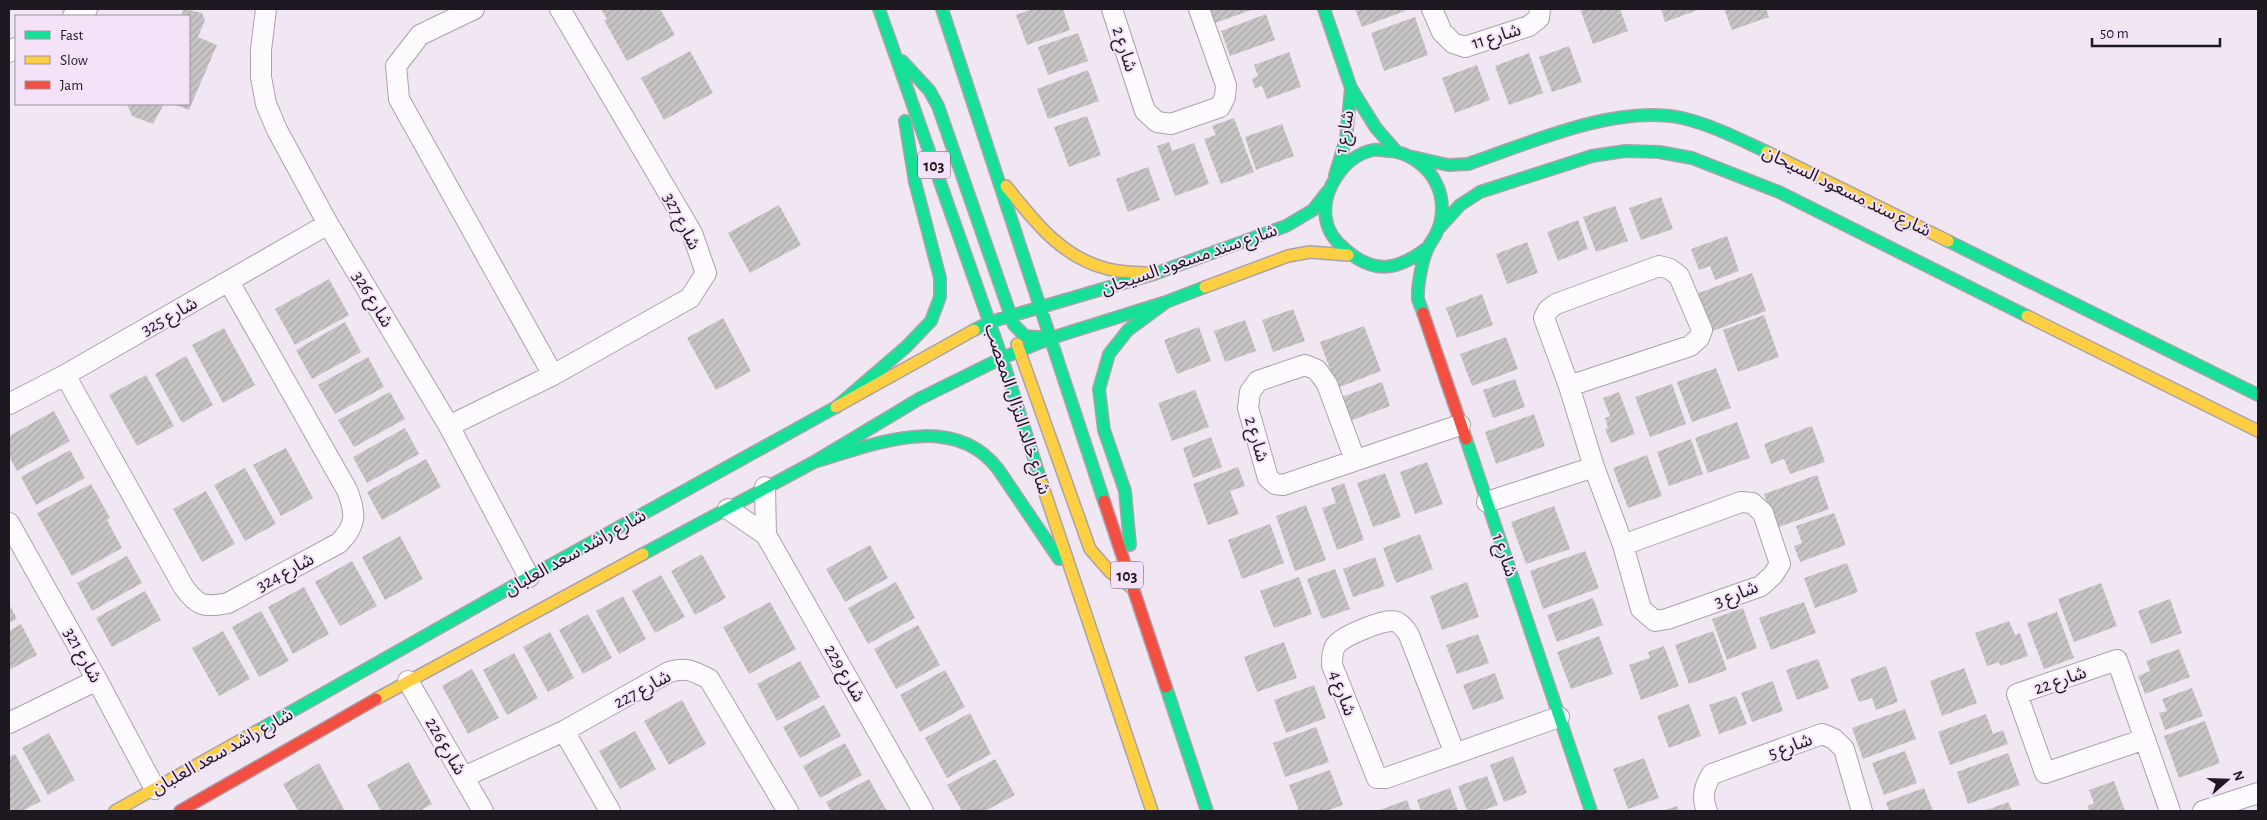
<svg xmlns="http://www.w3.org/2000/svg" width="2267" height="820" viewBox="0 0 2267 820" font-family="'Alegreya Sans','Noto Sans Arabic',sans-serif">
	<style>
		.building { fill: url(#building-hatch) }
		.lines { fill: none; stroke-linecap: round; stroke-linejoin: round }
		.street-casing { stroke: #a9a2ab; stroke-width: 22 }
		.fast-casing { stroke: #a9a2ab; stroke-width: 14 }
		.slow-casing { stroke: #a9a2ab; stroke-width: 14 }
		.jam-casing { stroke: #a9a2ab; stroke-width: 14 }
		.street { stroke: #fdfbfd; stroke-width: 20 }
		.fast { stroke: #16e098; stroke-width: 11 }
		.slow { stroke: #ffcf43; stroke-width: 11 }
		.jam { stroke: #f24e42; stroke-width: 11 }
		.labels { text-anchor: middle; stroke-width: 4; stroke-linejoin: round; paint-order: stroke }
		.shield { fill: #f4e2f8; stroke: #5e5561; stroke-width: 1 }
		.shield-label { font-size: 16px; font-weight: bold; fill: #1e1820 }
		.street-label { font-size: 18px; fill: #1e1820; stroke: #f4e2f8 }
	</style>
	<defs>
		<pattern id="building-hatch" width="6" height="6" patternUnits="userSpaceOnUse" patternTransform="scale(1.25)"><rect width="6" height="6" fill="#c7c4c5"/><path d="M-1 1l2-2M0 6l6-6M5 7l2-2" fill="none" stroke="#aaa8a9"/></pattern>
	</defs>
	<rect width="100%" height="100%" fill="#f0e7f3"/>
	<path class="building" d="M184 9 202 13 205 20 198 37 217 45 189 110 173 104H189V16H181Z
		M601 9H660L675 35 627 61 604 20 607 19Z
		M1032 9H1063L1070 30 1027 45 1016 15Z
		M1210 9H1254L1215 23Z
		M1355 9H1405V11L1362 27Z
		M1580 9H1620L1628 31 1593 44Z
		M1661 9H1701L1665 22Z
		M1724 9H1766L1769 17 1732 30Z
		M1266 14 1275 40 1230 56 1221 31Z
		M1415 17 1428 55 1384 71 1371 33Z
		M1078 33 1088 61 1048 75 1038 47Z
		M1569 46 1582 82 1552 92 1539 57Z
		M690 51 713 93 664 120 641 78Z
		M1289 52 1301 87 1267 99 1262 86 1255 88 1252 79 1258 76 1254 65Z
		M1529 53 1543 93 1509 105 1495 66Z
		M1477 65 1490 100 1455 113 1442 78Z
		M1088 70 1099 101 1048 119 1037 89Z
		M127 104H164L153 124 132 116Z
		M1087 116 1101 155 1069 167 1054 127Z
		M1234 118 1254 172 1221 184 1204 139 1216 135 1212 126Z
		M1282 124 1294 156 1256 170 1245 137Z
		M1169 142 1172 151 1194 143 1209 184 1175 196 1157 146Z
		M1148 167 1160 200 1128 212 1116 179Z
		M1661 197 1673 229 1641 240 1629 208Z
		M779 205 801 245 750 273 728 233Z
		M1615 206 1628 241 1596 252 1583 217Z
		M1578 220 1588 249 1558 261 1547 232Z
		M1727 236 1739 271 1715 280 1710 266 1699 270 1691 249Z
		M1527 242 1538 273 1507 284 1496 254Z
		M1752 273 1766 311 1710 332 1696 294Z
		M329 279 349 315 295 345 275 309Z
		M1482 294 1493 325 1457 338 1446 308Z
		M1293 309 1305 341 1273 352 1262 320Z
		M1764 315 1779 357 1738 372 1723 330Z
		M723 318 751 371 716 390 687 338Z
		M1245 320 1256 351 1225 362 1214 331Z
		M345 322 361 352 312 379 296 350Z
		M1364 326 1381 371 1337 388 1320 342Z
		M1199 327 1211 361 1177 374 1164 340Z
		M224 328 255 385 223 403 192 345Z
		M1506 337 1518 369 1472 386 1460 354Z
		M186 356 213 405 182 423 155 374Z
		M368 357 384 387 335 414 318 385Z
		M1716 368 1731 408 1692 422 1677 382Z
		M146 375 174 426 137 446 109 395Z
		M1515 379 1525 407 1493 418 1483 390Z
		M1382 382 1390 406 1350 421 1342 397Z
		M1672 384 1686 424 1650 437 1635 397Z
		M1195 390 1209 427 1172 441 1158 403Z
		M390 392 405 419 354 447 338 420Z
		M1619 392 1635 434 1611 443 1605 429 1608 428 1605 418 1610 416 1603 398Z
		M54 411 70 441 17 471 9 456V436Z
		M1534 414 1545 446 1496 464 1485 432Z
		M1737 422 1750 458 1708 473 1695 438Z
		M1812 426 1825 462 1790 474 1784 459 1771 464 1764 444Z
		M405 428 419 454 367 483 353 457Z
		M1211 437 1222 467 1193 478 1183 448Z
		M1691 439 1703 474 1669 486 1657 452Z
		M286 448 313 498 281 516 253 465Z
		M70 450 85 478 36 505 21 477Z
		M1647 455 1662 496 1628 508 1613 468Z
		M426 459 441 487 382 520 367 492Z
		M1427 462 1443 504 1415 514 1400 472Z
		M1238 467 1245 486 1230 491 1239 514 1208 525 1193 484Z
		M245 468 276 524 245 541 214 485Z
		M1385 473 1401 517 1373 527 1357 483Z
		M1817 475 1829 509 1776 528 1764 494Z
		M1344 483 1364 540 1337 550 1322 508 1336 503 1331 488Z
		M91 484 110 518 107 520 122 548 72 576 37 513Z
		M206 491 235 544 202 562 173 509Z
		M1306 505 1326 560 1295 571 1276 516Z
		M1554 506 1570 549 1526 564 1511 522Z
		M1834 513 1846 545 1800 562 1794 546 1802 543 1796 526Z
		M1270 524 1284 563 1242 579 1228 540Z
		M1420 534 1433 569 1396 583 1383 548Z
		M400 536 423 579 385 600 362 557Z
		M870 545 888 578 845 602 826 569Z
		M1585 551 1599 588 1543 609 1530 571Z
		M702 554 726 598 695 615 671 571Z
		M127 556 142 583 92 611 77 583Z
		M1375 557 1385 586 1353 597 1343 569Z
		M352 561 377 606 340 626 315 582Z
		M1847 563 1858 592 1815 608 1804 578Z
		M1335 569 1350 609 1322 619 1307 579Z
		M661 575 685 617 655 633 632 591Z
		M1299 577 1312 614 1274 628 1260 591Z
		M896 582 915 618 868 644 848 608Z
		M1467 582 1479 617 1442 630 1430 596Z
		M2101 583 2117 626 2074 642 2058 599Z
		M304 587 329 634 293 654 268 607Z
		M145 591 161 620 112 647 96 618Z
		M623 596 646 639 619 654 596 611Z
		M1593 598 1603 625 1557 642 1547 615Z
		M2170 599 2182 633 2151 644 2138 611Z
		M770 602 796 649 749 674 723 627Z
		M1804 602 1816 633 1771 650 1759 618Z
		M9 604 17 619 9 623Z
		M1743 608 1757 648 1727 660 1712 619Z
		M261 611 289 661 259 677 232 627Z
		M2057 612 2074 658 2044 669 2027 623Z
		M588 614 612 658 583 674 559 630Z
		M2009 621 2015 635 2020 633 2028 656 2000 666 1999 662 1987 666 1975 633Z
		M21 624 37 655 9 670V631Z
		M918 625 940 665 896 689 874 649Z
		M223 631 250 679 219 696 192 648Z
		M1713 631 1727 670 1689 684 1675 645Z
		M550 632 574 678 548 692 523 647Z
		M1478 634 1489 663 1457 674 1446 645Z
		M1599 636 1613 674 1571 689 1557 652Z
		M1284 642 1297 678 1257 692 1244 657Z
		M1664 646 1679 686 1641 700 1629 665 1650 658 1648 652Z
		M2179 649 2190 677 2145 694 2138 676 2150 671 2146 661Z
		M514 653 538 698 507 715 483 670Z
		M1818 659 1829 688 1797 700 1786 670Z
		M800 661 820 697 777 721 757 684Z
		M1886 666 1898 702 1876 710 1872 698 1859 702 1850 679Z
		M1964 668 1977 703 1942 716 1930 681Z
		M472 669 499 718 468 734 442 686Z
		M945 670 965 707 920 732 900 695Z
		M1495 673 1504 699 1473 710 1463 685Z
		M1773 681 1783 711 1752 722 1741 693Z
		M1314 685 1326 718 1286 733 1274 700Z
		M2192 688 2203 716 2165 730 2159 713 2167 711 2162 699Z
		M1736 696 1747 724 1719 734 1709 705Z
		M682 700 706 744 669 765 644 721Z
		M1689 704 1701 736 1669 748 1657 716Z
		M824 705 841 736 800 758 783 727Z
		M1905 709 1916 739 1863 759 1852 728Z
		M970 713 991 754 947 778 925 738Z
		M1986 714 1993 734 2003 730 2008 744 1950 765 1938 732Z
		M2205 721 2220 763 2179 778 2164 736Z
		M1316 727 1329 762 1285 777 1273 743Z
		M635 731 656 769 620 789 599 751Z
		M49 733 75 780 48 795 22 748Z
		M845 743 862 775 820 798 803 766Z
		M1905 751 1917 783 1884 795 1872 763Z
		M2008 753 2020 785 1968 804 1957 772Z
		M15 754 41 801 22 811H10L9 809V757Z
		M1513 756 1527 793 1504 802 1490 765Z
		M1644 758 1659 798 1628 809 1613 769Z
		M995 759 1015 795 985 811H962L947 785Z
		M409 762 432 804 420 811H381L367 785Z
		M319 763 345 811H298L283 784Z
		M1330 770 1343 805 1326 811H1299L1289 785Z
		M1487 776 1498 805 1481 811H1467L1458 786Z
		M869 779 887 811H831L826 802Z
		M2114 781 2125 811H2089L2088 806 2094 803 2089 790Z
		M1450 788 1458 811H1421L1417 800Z
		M1924 788 1933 811H1889L1886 802Z
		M1407 800 1411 811H1377Z
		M2008 802 2012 811H1984Z
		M1677 806 1679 811H1662Z"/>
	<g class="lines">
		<defs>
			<path id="street" d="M266 9 261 50V77L266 104 277 130 328 224 449 426 529 577
				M474 9 420 35 396 66 399 99 553 375
				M1112 9 1145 111 1157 122 1171 124 1220 107 1225 97 1226 85 1199 9
				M1432 9 1442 32 1453 43 1465 47 1529 26 1539 18 1540 9
				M73 16 87 9
				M9 52 16 48
				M65 375 183 586C197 606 204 608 228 603L339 543C357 525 356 513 347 490L229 282
				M1569 386 1690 346 1699 338 1702 330 1679 276 1670 269 1659 266 1556 304 1548 310 1544 318 1569 386 1594 467 1623 545 1641 609 1655 621 1667 619 1761 586 1773 575 1780 564 1763 513 1752 503 1741 502 1623 545
				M9 404 65 375 328 224
				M449 426 553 375 690 298 706 273 692 233 560 9
				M1355 460 1327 384 1317 370 1305 365 1258 381 1250 392 1248 408 1268 478 1275 484 1283 485 1460 425
				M765 487 766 535
				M1487 502 1594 467
				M728 509 766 535 923 811
				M9 523 97 680 155 789
				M408 681 483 811
				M9 723 97 680
				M564 731 610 811
				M2145 739 2045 773 2017 694 2117 660 2170 811
				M1455 754 1409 635C1405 629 1400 621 1392 621 1380 621 1346 635 1338 643 1332 648 1332 658 1332 665L1377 778H1386L1559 717
				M464 777 564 731 669 672C686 667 694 671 709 679L788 811
				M1707 811C1701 797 1704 786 1712 774L1822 734 1834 739 1844 749 1862 811
				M2203 811 2258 793"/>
			<path id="fast" d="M879 9 1002 358 1042 484
				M942 9 1104 501
				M1324 9 1351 88 1376 128 1396 151
				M902 61 929 90 938 106 1014 325 1025 336 1051 338
				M1413 157 1448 165 1468 164C1530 143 1616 104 1682 118 1712 125 1739 139 1767 152
				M1335 175 1346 139 1351 88
				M1440 227 1460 205 1480 192 1592 156 1625 151 1659 152 1692 158 1779 192 2027 316
				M1948 241 2258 395
				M1423 313C1422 309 1419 303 1418 299 1417 287 1422 261 1427 250 1429 244 1433 240 1436 234 1444 218 1444 199 1436 183 1428 166 1407 151 1388 151 1383 151 1377 149 1373 150 1344 156 1321 191 1326 219 1328 232 1337 243 1346 250 1375 275 1398 270 1427 248
				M974 330 990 322 1154 274 1286 226 1313 210 1327 192
				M835 408 906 347 931 321 940 297V278L915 182 905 121
				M1466 439 1591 811
				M814 462C873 445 952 410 998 469L1059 559
				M1130 545 1125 491 1104 430 1099 389 1109 354 1128 330 1166 302
				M643 554 814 462 919 399 1002 358 1051 338 1166 302 1205 287
				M1166 687 1207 811
				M257 731 529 577 836 407"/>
			<path id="slow" d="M1767 152 1948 241
				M1006 186C1034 221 1062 258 1108 269 1123 273 1139 272 1154 274
				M1205 287 1288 256 1310 252 1348 255
				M2027 316 2258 431
				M1017 344 1090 549 1110 572 1131 587
				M836 407 974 330
				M1042 484 1152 811
				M376 699 643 554
				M115 811 257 731"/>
			<path id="jam" d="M1423 313 1466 439
				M1104 501 1166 687
				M180 811 376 699"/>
		</defs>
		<use href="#street" class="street-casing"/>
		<use href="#fast" class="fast-casing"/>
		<use href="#slow" class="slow-casing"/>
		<use href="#jam" class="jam-casing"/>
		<use href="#street" class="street"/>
		<use href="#fast" class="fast"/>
		<use href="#slow" class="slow"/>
		<use href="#jam" class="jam"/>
	</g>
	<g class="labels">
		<g class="shield">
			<rect x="918" y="151.5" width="32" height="27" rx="4"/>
			<rect x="1111" y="561.5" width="32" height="27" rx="4"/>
		</g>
		<g class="shield-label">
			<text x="934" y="171">103</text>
			<text x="1127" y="581">103</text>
		</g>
		<g class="street-label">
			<text transform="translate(1496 36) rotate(-17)" y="6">شارع 11</text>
			<text transform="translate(1125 49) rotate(72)" y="6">شارع 2</text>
			<text transform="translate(1344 132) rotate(-80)" y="6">شارع 1</text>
			<text transform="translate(1847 191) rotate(26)" y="6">شارع سند مسعود السيحان</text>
			<text transform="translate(682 221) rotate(63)" y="6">شارع 327</text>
			<text transform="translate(1189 259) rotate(-19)" y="6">شارع سند مسعود السيحان</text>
			<text transform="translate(373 299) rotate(59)" y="6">شارع 326</text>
			<text transform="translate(169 316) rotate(-29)" y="6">شارع 325</text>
			<text transform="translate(1018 409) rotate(72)" y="6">شارع خالد النزال المعصب</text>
			<text transform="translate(1257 439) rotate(74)" y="6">شارع 2</text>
			<text transform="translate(575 552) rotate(-29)" y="6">شارع راشد سعد العلبان</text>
			<text transform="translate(1505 555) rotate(71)" y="6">شارع 1</text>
			<text transform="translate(285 572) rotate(-28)" y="6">شارع 324</text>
			<text transform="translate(1736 594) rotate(-21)" y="6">شارع 3</text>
			<text transform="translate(83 655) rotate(61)" y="6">شارع 321</text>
			<text transform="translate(845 673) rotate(60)" y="6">شارع 229</text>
			<text transform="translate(2060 680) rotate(-19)" y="6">شارع 22</text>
			<text transform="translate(642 689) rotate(-28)" y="6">شارع 227</text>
			<text transform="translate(1343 693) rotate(70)" y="6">شارع 4</text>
			<text transform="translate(446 746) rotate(60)" y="6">شارع 226</text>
			<text transform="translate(1790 746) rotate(-20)" y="6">شارع 5</text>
			<text transform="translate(222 751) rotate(-29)" y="6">شارع راشد سعد العلبان</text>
		</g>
	</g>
	<rect width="2267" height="820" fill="none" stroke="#1e1820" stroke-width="20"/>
	<rect x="15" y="15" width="175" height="90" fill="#f4e2f8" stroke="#9e91a2"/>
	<rect x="25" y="31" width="25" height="8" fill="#16e098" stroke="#9e91a2"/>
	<text x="60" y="40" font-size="15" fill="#1e1820">Fast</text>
	<rect x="25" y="56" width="25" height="8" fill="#ffcf43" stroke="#9e91a2"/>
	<text x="60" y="65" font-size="15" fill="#1e1820">Slow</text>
	<rect x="25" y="81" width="25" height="8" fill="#f24e42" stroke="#9e91a2"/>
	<text x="60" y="90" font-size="15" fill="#1e1820">Jam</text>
	<g transform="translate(2227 780) rotate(70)" stroke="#f4e2f8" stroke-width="4" paint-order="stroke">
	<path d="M0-4L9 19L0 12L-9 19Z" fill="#1e1820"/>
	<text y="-8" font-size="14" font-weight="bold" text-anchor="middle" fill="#1e1820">N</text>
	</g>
	<path d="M2092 38v8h128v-8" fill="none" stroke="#1e1820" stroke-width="2.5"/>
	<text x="2100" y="38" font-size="15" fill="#1e1820" stroke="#f4e2f8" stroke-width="4" paint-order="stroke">50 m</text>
</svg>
